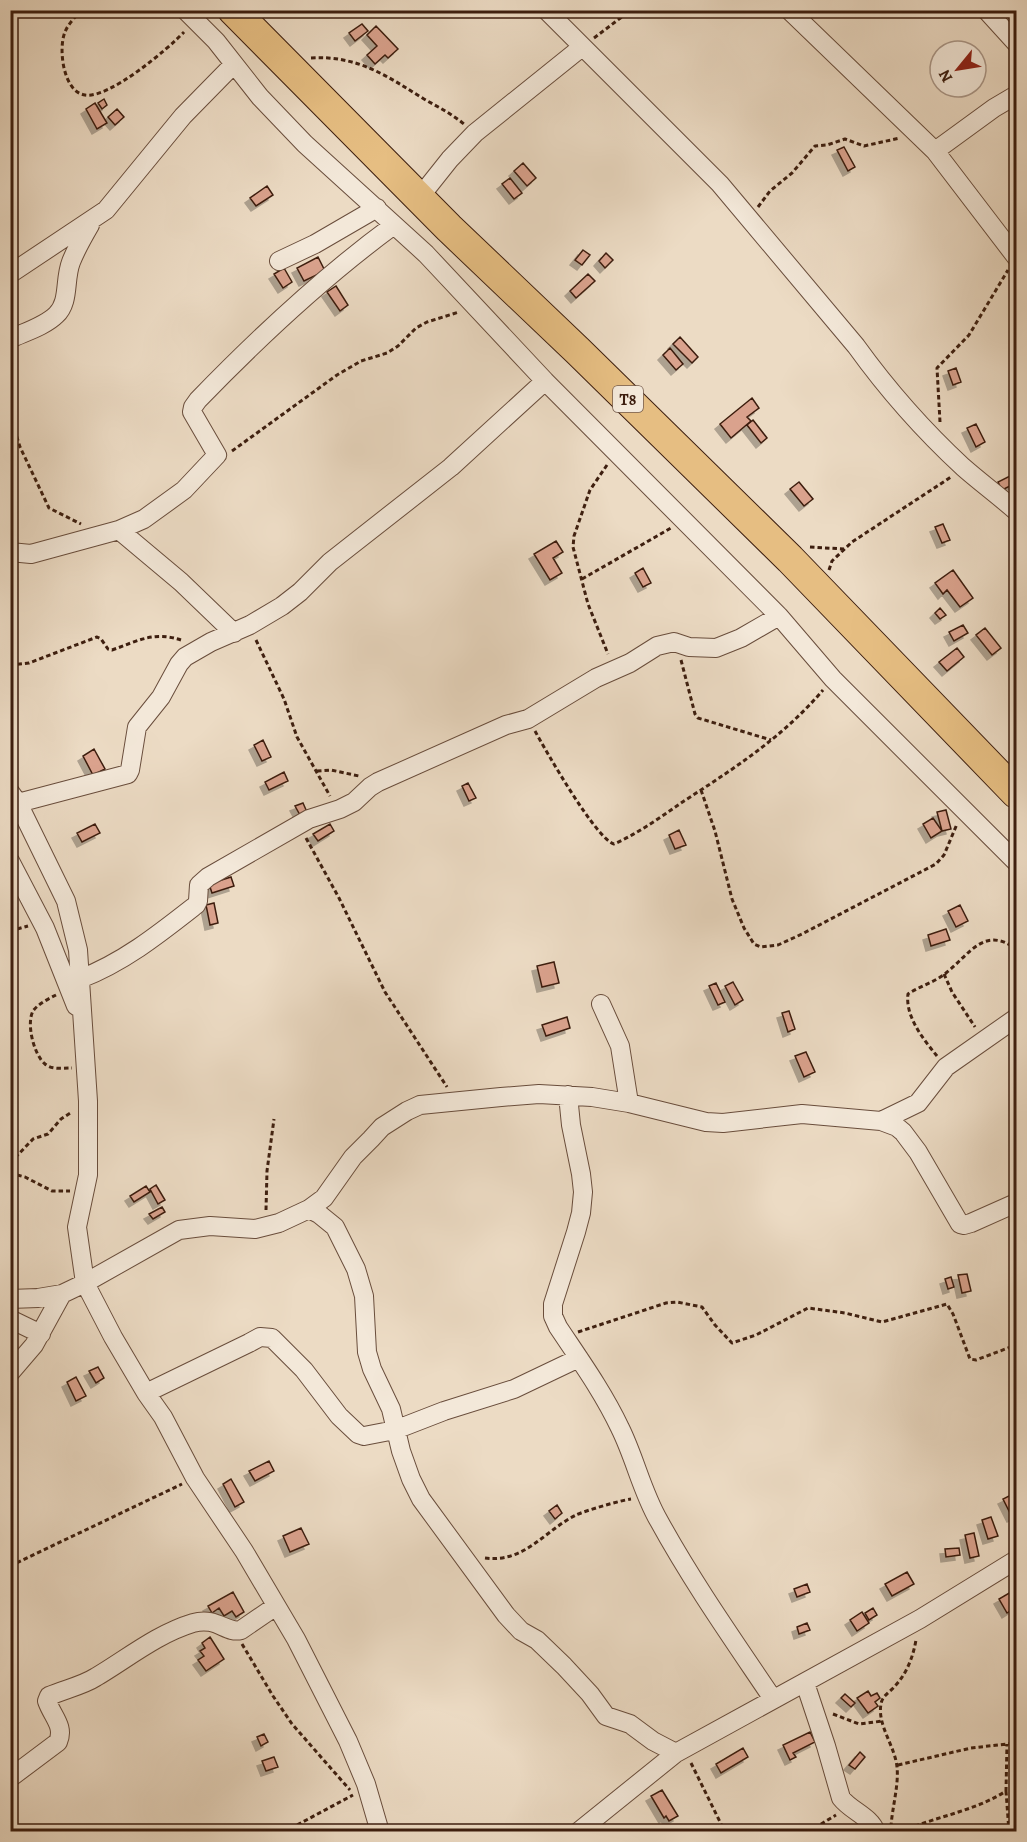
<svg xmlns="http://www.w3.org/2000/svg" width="1027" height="1842" viewBox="0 0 1027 1842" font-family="Alegreya,serif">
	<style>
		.building { fill: #daa28d; stroke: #3d1e0f; stroke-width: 1.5; filter: url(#shadow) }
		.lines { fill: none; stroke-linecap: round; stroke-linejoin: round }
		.minor-casing { stroke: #694d3c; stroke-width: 20 }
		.trunk-casing { stroke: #3d1e0f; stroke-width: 32 }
		.path { stroke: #3d1e0f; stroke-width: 3; stroke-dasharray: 4.5 3; stroke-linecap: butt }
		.minor { stroke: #f3e8d9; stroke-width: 18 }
		.trunk { stroke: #e6be82; stroke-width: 30 }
		.labels { text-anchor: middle; stroke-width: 4.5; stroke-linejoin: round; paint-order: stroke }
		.shield { fill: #f3e8d9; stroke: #745b4c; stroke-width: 1.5 }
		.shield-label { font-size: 16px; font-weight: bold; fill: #3d1e0f }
	</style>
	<defs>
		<filter id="shadow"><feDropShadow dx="-5" dy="5" stdDeviation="0" flood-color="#0004"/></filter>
	</defs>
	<rect width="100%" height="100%" fill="#ecdbc4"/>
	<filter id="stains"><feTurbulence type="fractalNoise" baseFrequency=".00333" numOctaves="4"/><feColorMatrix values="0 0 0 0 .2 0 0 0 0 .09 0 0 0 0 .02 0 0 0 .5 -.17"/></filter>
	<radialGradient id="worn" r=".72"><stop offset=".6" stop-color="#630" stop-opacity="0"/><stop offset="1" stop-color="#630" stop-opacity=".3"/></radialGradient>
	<path class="building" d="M362 24 368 31 355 41 349 33Z
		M376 26 398 49 388 58 385 55 375 64 367 55 377 46 367 35Z
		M104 99 107 105 102 109 98 103Z
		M95 103 107 123 97 129 86 109Z
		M117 109 124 117 115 125 108 117Z
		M844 147 855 167 848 171 837 150Z
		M523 163 536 178 527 186 514 171Z
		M510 178 522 193 514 199 502 184Z
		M267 186 273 195 256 206 250 198Z
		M583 250 590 255 582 265 575 260Z
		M606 253 613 260 605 268 599 261Z
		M318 257 325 271 304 281 297 268Z
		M284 268 292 282 283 288 274 274Z
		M588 274 595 281 576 298 570 291Z
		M336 286 348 305 340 311 327 292Z
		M680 337 698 357 692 363 673 344Z
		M670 348 683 364 676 370 663 355Z
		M956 368 961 382 953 385 948 371Z
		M752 398 759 408 747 417 751 421 731 438 720 424Z
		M753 420 767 438 761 443 747 425Z
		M976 424 985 442 976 447 967 428Z
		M1016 473V483L1002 490 998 482Z
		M799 482 813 499 804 506 790 489Z
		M943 524 950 540 942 543 935 527Z
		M556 541 563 552 553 558 562 573 550 580 534 554Z
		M643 568 651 583 643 587 635 573Z
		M953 570 973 598 960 607 947 590 943 594 935 583Z
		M940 608 946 615 940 619 935 613Z
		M963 625 968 633 954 641 949 632Z
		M985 628 1001 648 992 655 976 635Z
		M957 648 964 657 947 671 939 662Z
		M263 740 271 757 262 761 254 745Z
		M94 749 105 769 93 775 83 756Z
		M284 772 288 781 269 790 265 782Z
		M468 783 476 798 469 801 462 786Z
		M303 803 307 812 300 815 295 806Z
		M946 810 951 829 942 831 937 812Z
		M933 818 942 831 931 838 923 824Z
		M95 824 100 833 82 842 77 833Z
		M330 824 334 831 318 841 313 834Z
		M679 830 686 845 675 849 669 835Z
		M231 877 234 886 212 893 209 884Z
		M214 903 218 923 210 925 206 905Z
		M960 905 968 921 956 927 948 911Z
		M946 929 950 940 931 946 928 935Z
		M554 962 559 983 542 987 537 966Z
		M733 982 743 1000 735 1005 725 986Z
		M716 983 725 1002 718 1005 709 986Z
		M789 1011 795 1029 788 1032 782 1013Z
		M567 1017 570 1028 546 1036 542 1025Z
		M806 1052 815 1072 804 1077 795 1056Z
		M156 1185 165 1200 158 1204 150 1189Z
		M146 1186 150 1192 134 1202 130 1196Z
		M162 1207 165 1212 153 1219 149 1214Z
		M967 1274 971 1291 962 1293 958 1275Z
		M951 1277 954 1287 948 1289 945 1279Z
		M98 1367 104 1378 96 1383 89 1371Z
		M76 1377 86 1396 76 1401 67 1382Z
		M269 1461 274 1471 255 1481 249 1471Z
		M231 1479 244 1502 235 1507 223 1484Z
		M1011 1495 1016 1507V1515L1012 1517 1003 1499Z
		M557 1505 562 1513 555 1519 549 1511Z
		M991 1517 998 1536 988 1539 982 1520Z
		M301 1528 309 1544 290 1552 283 1536Z
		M974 1533 979 1556 970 1558 965 1535Z
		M959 1548 960 1555 946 1557 945 1549Z
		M907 1572 914 1584 892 1596 885 1584Z
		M807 1584 810 1592 797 1597 794 1589Z
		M1016 1589V1607L1007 1613 999 1599Z
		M233 1592 244 1612 236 1617 232 1611 224 1616 219 1608 212 1613 208 1606Z
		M873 1608 877 1615 869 1620 865 1613Z
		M862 1612 869 1623 857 1631 850 1620Z
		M807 1623 810 1630 799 1634 797 1627Z
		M210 1637 224 1659 206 1671 198 1660 204 1656 200 1651 205 1648 202 1643Z
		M868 1691 871 1696 877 1693 880 1698 875 1702 878 1706 868 1713 857 1698Z
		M845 1694 855 1703 851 1707 841 1698Z
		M810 1732 815 1742 793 1753 796 1757 790 1760 783 1745Z
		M264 1734 268 1742 261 1746 257 1737Z
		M743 1748 748 1757 721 1773 716 1764Z
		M860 1752 865 1757 855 1769 849 1765Z
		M274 1757 278 1767 266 1771 262 1761Z
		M662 1790 678 1816 669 1821 666 1816 664 1818 651 1796Z"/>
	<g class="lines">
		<defs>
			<path id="minor" d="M185 10 216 41 260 97 305 144 426 254 545 381 779 616 833 679 1016 862
				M546 10 720 184 856 346C887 389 923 430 963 467 980 482 999 496 1016 511
				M789 10 935 151 1016 257
				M986 10 1016 43
				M935 151 994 108 1016 95
				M419 198 450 159 475 133 582 47
				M279 261 315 244 377 208
				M10 274 106 210 183 116 234 64
				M10 339C25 332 45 326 56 315 70 302 64 280 71 262 76 249 83 237 90 225
				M119 530 181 582 234 633
				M10 552 31 554 119 530 144 519 184 490 217 455 192 412 193 407 198 400C259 337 323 277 394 225
				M10 792 18 803 66 901 78 950 88 1101V1175L77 1227 85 1283 113 1337 146 1393 163 1417 195 1478 244 1551 296 1639 348 1741 366 1784 380 1832
				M18 803 128 774 130 770 137 727 161 697 179 664 185 657 211 642 250 625 282 606 300 592 330 562 451 467 545 381
				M10 861 45 928 76 1006
				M80 979C124 962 159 934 196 905L198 901 199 885 208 877 309 819 340 809 354 802 370 787 378 782 506 725 528 719 596 678 630 663 657 646 674 642 689 647 716 648 741 638 779 616
				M601 1004 620 1046 629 1103
				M568 1095 571 1125 581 1174 583 1192 581 1213 576 1232 553 1304V1316L558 1327C580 1360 603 1392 620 1428 635 1458 642 1492 659 1521 693 1583 734 1641 773 1699
				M881 1121 918 1103 946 1067 1016 1018
				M309 1209 319 1214 335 1227 356 1269 364 1296 367 1352 372 1369 391 1409 401 1451 411 1479 421 1499 506 1615 521 1631 537 1640 564 1666 590 1694 606 1716 630 1724 653 1741 676 1753
				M10 1299 38 1298 62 1294 85 1283 179 1230 210 1226 255 1229 279 1223 309 1209 324 1198 353 1157 371 1139 382 1127 407 1111 420 1105 501 1097 539 1094 592 1097 629 1103 706 1122 723 1123 802 1114 881 1121 897 1127 903 1132 918 1152 960 1224 964 1225 971 1223 1016 1203
				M10 1319 41 1334
				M10 1373 34 1345 62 1294
				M146 1393 249 1343 260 1337 272 1338 304 1370 339 1416 358 1434 364 1436 395 1430 444 1411 514 1389 579 1358
				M805 1683 826 1746 841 1798C851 1811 870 1816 876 1832
				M10 1778 58 1742C65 1726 52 1716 47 1701L49 1696C65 1689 82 1686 96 1677 128 1658 157 1634 193 1623 217 1616 226 1634 241 1630L276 1606
				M578 1832 676 1753 920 1619 1016 1560"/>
			<path id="trunk" d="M233 10 449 228 578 351 790 559 1016 793"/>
		</defs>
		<use href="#minor" class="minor-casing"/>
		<use href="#trunk" class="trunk-casing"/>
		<path class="path" d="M82 10C76 16 68 24 65 32 58 48 63 92 85 95 109 99 168 49 184 32
			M594 38 631 10
			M311 58C357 55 387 76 424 99 438 107 452 114 464 124
			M758 207 770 191 792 173 815 146 827 145 845 139 864 146 900 138
			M10 415 20 447 49 508 81 524
			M940 422 937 368 969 335 1008 270
			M232 451 337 375 361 361 387 353 398 346 416 328 427 322 459 312
			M607 465 590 490 574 536 573 547 588 604 608 654
			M810 547 844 549
			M829 570 832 561 852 542 951 477
			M582 579 671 528
			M256 640 284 699 297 737 330 796
			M681 660 695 714 698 718 771 740
			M10 665 29 663 97 637 101 639 108 649 112 650C138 641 153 631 181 640
			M535 731C546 751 596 839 614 844 639 833 662 816 684 801 735 768 784 736 823 690
			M317 771 331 770 359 776
			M701 790 715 831 732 899 744 928 754 944 761 947 778 945 802 934 936 864 944 855 957 824
			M306 838 339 898 385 992 447 1087
			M10 931 28 926
			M944 974 952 992 975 1027
			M56 995C48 999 38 1004 33 1011 26 1024 34 1055 45 1064 52 1070 63 1068 72 1068
			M937 1056C923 1039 905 1016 908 994 920 986 935 982 946 973 969 955 984 925 1016 949
			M10 1163 33 1139 48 1134 61 1119 72 1112
			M10 1173 25 1177 52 1191H70
			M266 1210 267 1171 274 1119
			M578 1332 666 1303 677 1302 702 1307 715 1325 732 1343 756 1335 808 1308 845 1313 882 1322 947 1304 953 1314 970 1359 976 1360 1016 1345
			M485 1558C525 1563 544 1531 576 1515 584 1511 622 1500 631 1499
			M10 1566 182 1484
			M242 1644 273 1696 292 1724 350 1790
			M833 1714 859 1724 883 1721
			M691 1763 725 1832
			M898 1765 971 1748 1016 1743
			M1006 1791 1009 1832
			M891 1827C892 1808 899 1785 897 1767 895 1746 877 1725 881 1704 882 1696 890 1692 895 1686 907 1673 913 1657 916 1640
			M284 1832 353 1795
			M808 1832 836 1815
			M901 1832C936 1816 973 1812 1006 1791L1007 1744"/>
		<use href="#minor" class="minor"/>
		<use href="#trunk" class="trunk"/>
	</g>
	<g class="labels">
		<rect class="shield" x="613" y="386" width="30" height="26" rx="4.5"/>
		<g class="shield-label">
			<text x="628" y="405">T8</text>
		</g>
	</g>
	<rect width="1027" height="1842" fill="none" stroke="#ecdbc4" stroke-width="36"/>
	<rect x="12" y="12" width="1003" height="1818" fill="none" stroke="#3d1e0f" stroke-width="3"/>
	<rect x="18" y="18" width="991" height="1806" fill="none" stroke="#3d1e0f" stroke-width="1.5"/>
	<g transform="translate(958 69) rotate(240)"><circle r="28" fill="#f3e8d9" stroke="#aa9788" stroke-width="1.5"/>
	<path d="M0-4.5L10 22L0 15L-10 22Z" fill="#8f2418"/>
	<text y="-9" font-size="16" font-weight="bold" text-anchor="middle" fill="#3d1e0f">N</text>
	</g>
	<rect width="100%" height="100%" filter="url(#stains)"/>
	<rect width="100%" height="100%" fill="url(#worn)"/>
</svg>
